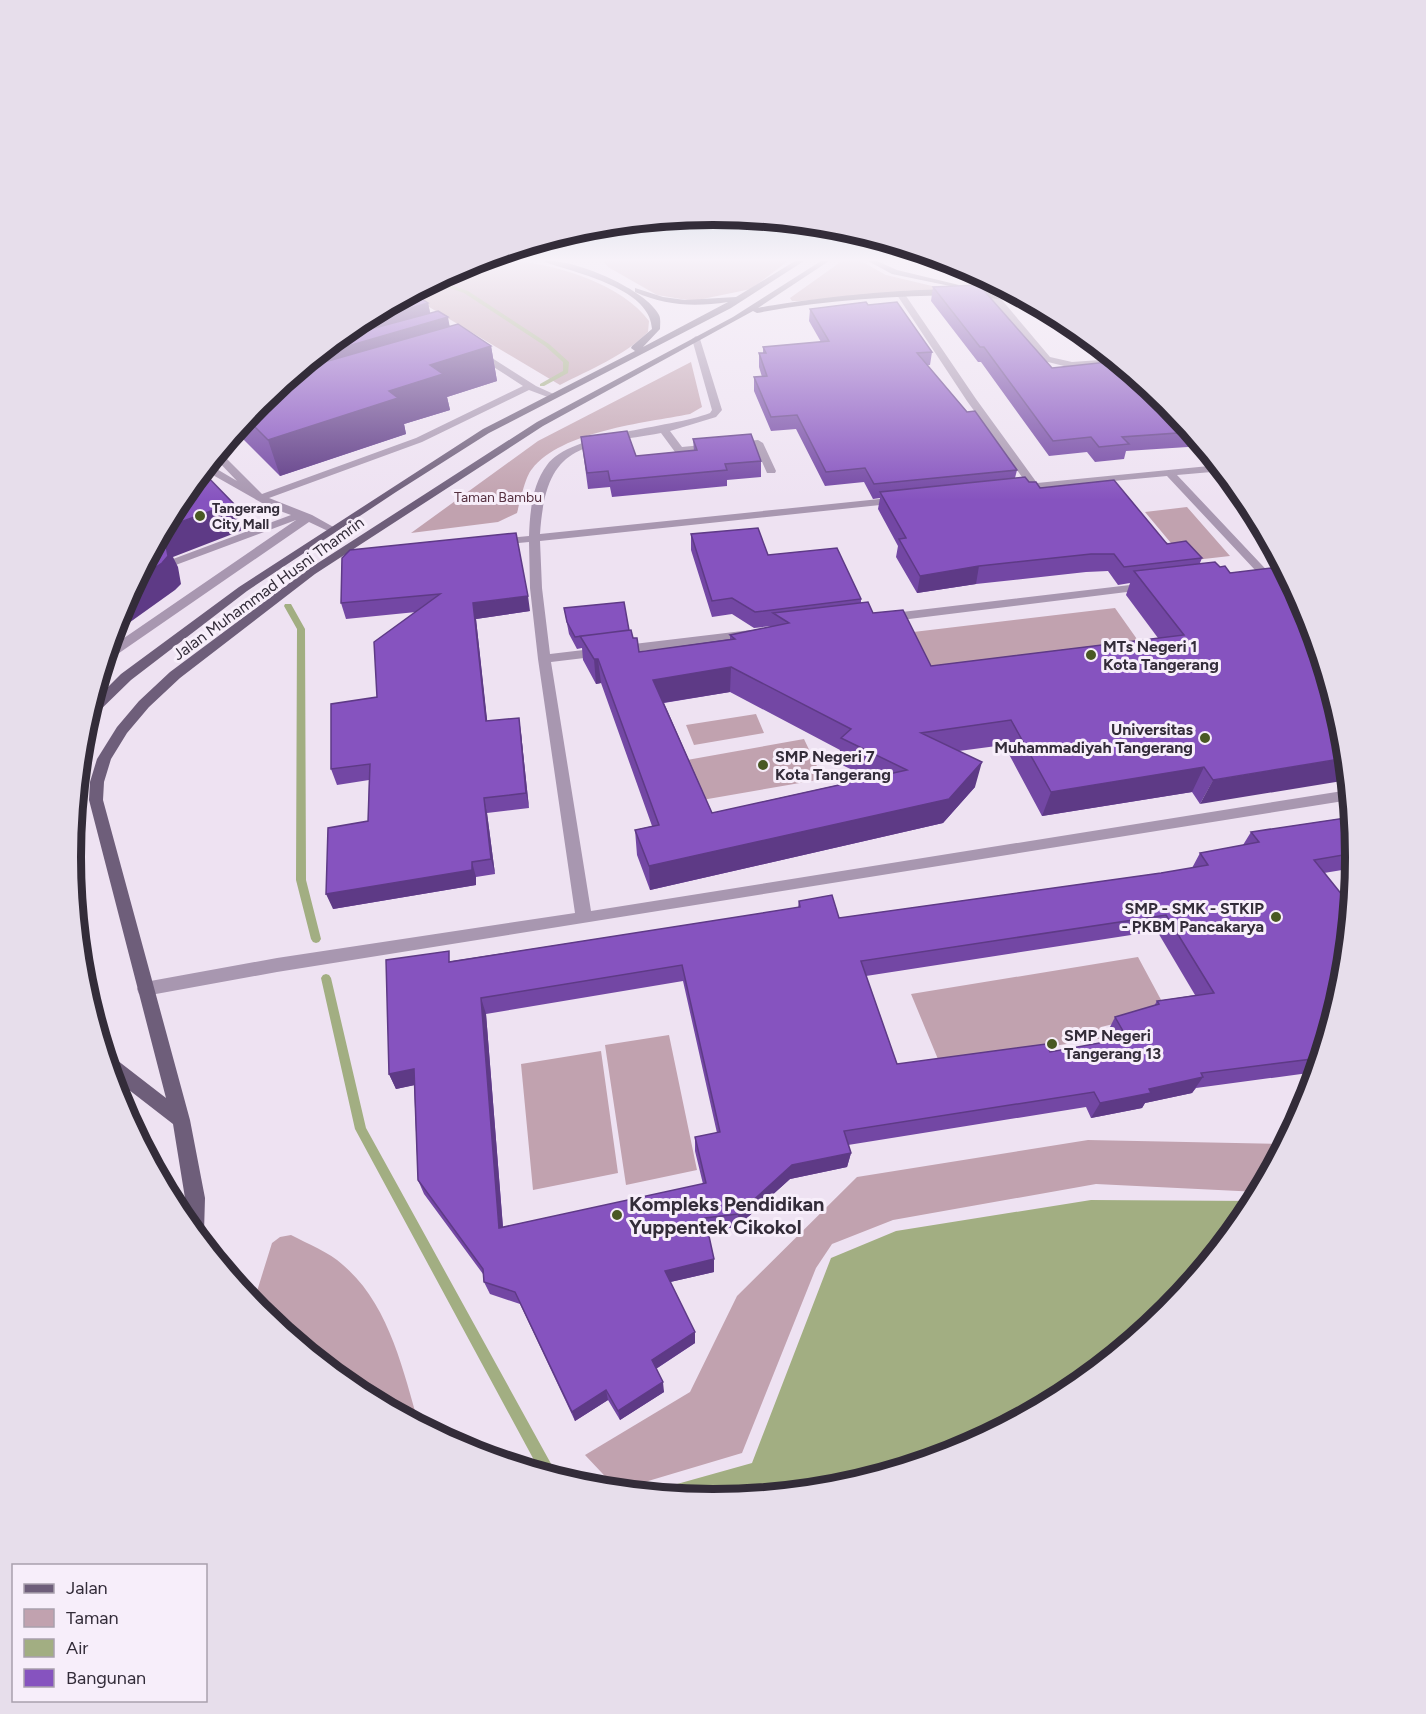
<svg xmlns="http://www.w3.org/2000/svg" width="1426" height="1714" viewBox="0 0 1426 1714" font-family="Figtree,sans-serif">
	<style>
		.green { fill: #c1a2af }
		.water { fill: #a2ae82 }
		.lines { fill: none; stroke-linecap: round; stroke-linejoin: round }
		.stream { fill: #a2ae82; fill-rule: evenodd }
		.minor { fill: #a897b0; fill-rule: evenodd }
		.major { fill: #6e5e7a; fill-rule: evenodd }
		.wall { fill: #7347a4; fill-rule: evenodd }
		.shaded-wall { fill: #5e3a86 }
		.building { fill: #8653bf; stroke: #5e3a86; stroke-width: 1.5; fill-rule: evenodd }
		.poi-dot { fill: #495923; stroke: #f7eefa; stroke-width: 2 }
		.labels { text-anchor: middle; stroke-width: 6; stroke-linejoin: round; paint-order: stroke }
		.far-park-label { font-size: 14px; fill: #563140; stroke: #f7eefa }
		.far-poi-label { font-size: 14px; font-weight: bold; fill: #332c39; stroke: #f7eefa; text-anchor: start }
		.street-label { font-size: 16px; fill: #332c39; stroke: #f7eefa }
		.poi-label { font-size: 16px; font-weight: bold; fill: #332c39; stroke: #f7eefa; text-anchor: start }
		.near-poi-label { font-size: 20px; font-weight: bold; fill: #332c39; stroke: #f7eefa; text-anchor: start }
		.rim { fill: none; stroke: #332c39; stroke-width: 8 }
	</style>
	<rect width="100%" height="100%" fill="#eee2f2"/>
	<path class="green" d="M516 261C559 265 623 285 649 321L648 332C624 356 591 369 560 385L409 295 467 263Z
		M842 261H861L886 275 945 289 800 301H792L790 298Z
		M604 262V261H788L751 289 693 301 657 295 608 267Z
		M691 362 702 407 690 414C644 423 562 431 532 469 525 477 520 502 517 513L498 522 411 533 538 441Z
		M1187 507 1230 556 1186 561 1145 512Z
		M1115 608 1151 659 932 685 905 633Z
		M756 714 764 733 694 745 686 725Z
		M804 739 823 779 702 800 687 760Z
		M1138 957 1167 1011 1101 1027 1104 1038 940 1064 911 994Z
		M669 1035 697 1170 626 1185 605 1045Z
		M601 1051 618 1173 533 1190 521 1064Z
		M1088 1140 1285 1144 1259 1192 1096 1184 893 1220 832 1244 816 1268 742 1453 618 1490 585 1455 690 1392 737 1296 857 1177Z
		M291 1235C308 1244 329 1252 343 1265 389 1304 403 1370 419 1425L356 1391 253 1304 272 1243 280 1237Z"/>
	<path class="water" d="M1091 1200 1254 1201 1247 1214 1167 1312 1070 1391 959 1451 838 1487 713 1499 645 1493 752 1463 831 1258 896 1231Z"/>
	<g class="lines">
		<path class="stream" d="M436 280 468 291 549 344 569 362 568 373 544 386H540V384L563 371V362L545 346 464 293 432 282Z
			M285 604H291L305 629 306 880 321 939 319 942 316 943 313 942 311 939 296 880 297 629 284 606Z
			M326 974 329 975 331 978 366 1128 555 1471 556 1478 541 1473 355 1129 321 978 323 975Z"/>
		<path class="minor" d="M898 293H904L976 399 1037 483 1219 465 1223 471 1177 475 1278 582V586H1270L1167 476 1015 490V486L1027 484 967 401 897 295Z
			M990 293H996L1050 357 1072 362 1114 359 1119 363 1072 368 1044 361 990 297Z
			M696 336 700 339 722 410 716 417 670 431 682 447 712 444 716 445V449L675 452 661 433C583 447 546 441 540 534L899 497 904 500 899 503 540 541 542 588 550 654 751 630 757 634 751 638 551 662 591 911 1349 790 1350 800 277 972 145 996 139 994 137 989 139 984 145 982 277 958 575 913 538 659 530 588 529 542 499 545 493 542 499 539 529 536C530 512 532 485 547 465 571 432 669 429 710 413L712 410 692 339Z
			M475 351H481L536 386 558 396 553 399 529 390 422 442 269 498 312 515 337 529 336 531H328L309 522 109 660 104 661 108 649 296 520 173 566H165V562L291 515 269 507 204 470 210 465 237 481 214 457 219 451 262 494 416 438 523 386 475 355Z
			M758 440 763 443 776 471 775 473H767L755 446 735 448 730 445 735 442Z
			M1147 583 1153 587 1151 589 885 622 879 618 885 614Z"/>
		<path class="major" d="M544 261C572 258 646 289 659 315 661 319 660 325 660 329L643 347 728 302C695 307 666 306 635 292V288L663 297 685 300 736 297 795 261H804L731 308 489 433 396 492 247 591 131 680 93 717 87 718 92 703 121 674 239 587 483 429 635 351 631 348 632 346 652 329C651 295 598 279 570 270 562 267 551 265 544 261Z
			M821 261H829L758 308C808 298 985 277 1026 299 1007 304 983 294 962 295 894 296 824 300 757 313L753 311 543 426 315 574 180 678 149 707 127 733 111 759 104 782 103 800 190 1120 205 1198 204 1232 200 1239 185 1221V1198L173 1124 111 1076 105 1055 113 1057 166 1098 89 800 90 782 97 759 117 727 139 701 170 672 307 570 537 422 733 317Z
			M868 261H877L897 270 959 285 955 287 892 274Z"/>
	</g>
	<path class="wall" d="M933 287 1052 368 1168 403 1203 446 1126 451 1124 459 1095 462 1087 452 1049 456 981 362H978L931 301Z
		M428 303 430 313 450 326 491 346 497 381 447 397 450 410 404 424 406 434 280 476 240 436 238 429 259 402Z
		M868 305 932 352 930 365H927L1017 470 1015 478 1029 482 1202 558 1200 563 1220 567 1307 611 1200 804 1192 792 1042 816 1004 745 959 751 975 787 943 823 650 890 637 855 635 830 652 826 601 683 596 684 583 660 582 648 577 649 569 634 564 608 629 630 639 652 730 639V635L772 626 754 628 732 614 712 617 691 550V534L768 555 861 599V603L931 666 1158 638 1126 595 1130 583 1118 585 1108 571 1086 572 976 584 917 593 896 557 898 546 878 509 880 498 873 499 864 482 825 486 796 429 771 431 754 391V377H762L759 367V353H763V347L821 342 809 321 810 309ZM730 692 840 750 838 763 869 778 712 813 664 703Z
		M581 437 636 456 694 451 693 439 761 461V477L727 480V486L612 497 610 487 588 489Z
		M1228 477 1247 500 1266 534 1223 490Z
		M342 558 530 611 476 619 487 721 521 733 529 808 487 813 495 874 476 877V885L333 909 368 821 369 780 337 785 331 769 377 697 416 612 346 619 341 603Z
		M1352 817 1355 857 1354 868 1324 873 1343 983 1316 1072 1196 1088 1192 1093 1145 1103 1142 1108 1091 1118 1086 1107 848 1145 851 1153 847 1167 790 1179 737 1227 708 1231 714 1272 670 1282 695 1343 656 1369 664 1392 620 1420 608 1400 575 1421 520 1304 490 1294 484 1282 483 1274 424 1194 418 1180 414 1085 396 1089 389 1074 452 961 798 908 799 901 839 918 1161 873 1192 868 1200 853 1243 845 1251 832ZM1157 931 1195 995 1157 1001 1154 1006 1115 1017 1107 1033 1111 1041 1050 1052 897 1064 866 976ZM683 981 717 1133 695 1137V1151L703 1184 503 1227 486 1014Z"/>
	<path class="shaded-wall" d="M428 303 432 322 448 317 454 351 259 402 355 324Z
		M491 346 497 381 447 397 450 410 404 424 406 434 280 476 268 440 389 391 430 365Z
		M233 503 243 530 173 557 178 567 181 584 175 590 112 635 120 611 164 528Z
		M979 566 976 584 917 593 920 576Z
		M528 596 530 611 476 619 489 737 486 721 473 603Z
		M594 659H598L601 683 596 684Z
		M731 667 730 692 655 704 653 680Z
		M519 718 521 733 529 808 526 793Z
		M1346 758 1348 780 1200 804 1213 780Z
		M982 762 975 787 943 823 650 890 649 866Z
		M1204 767 1192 792 1042 816 1051 792Z
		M484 798 487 813 495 874 491 859Z
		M472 862 476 877V885L333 909 326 894Z
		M481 998 486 1014 504 1241 499 1228Z
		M414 1069 420 1084 396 1089 389 1074Z
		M1203 1077 1192 1093 1145 1103 1142 1108 1091 1118 1100 1103 1149 1089Z
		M851 1153 847 1167 790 1179 737 1227 738 1214 792 1165Z
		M714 1259V1272L666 1283 665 1271Z
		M695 1332V1343L654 1370 652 1360Z
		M663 1382 664 1392 620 1420 618 1411Z
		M606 1390 608 1400 575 1421 572 1412Z"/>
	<path class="building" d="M979 285 1052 368 1117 361 1168 403 1191 432 1122 437 1129 444 1099 447 1091 437 1053 441 984 347H980L933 287Z
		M413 293 428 303 355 324 356 323Z
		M866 302 868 305 897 302 932 352 917 353 967 412 975 411 1017 470 874 484 865 468 826 472 797 415 771 417 754 377 767 376 759 353H766L763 347 829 341 810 309Z
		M438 311 448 317 317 355 337 338Z
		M458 324 491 346 430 365 443 374 389 391 398 398 268 440 246 418 259 402 300 369Z
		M627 431 636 456 697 450 693 439 751 434 761 461 725 464 727 470 610 481 608 471 587 473 581 437Z
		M202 471 233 503 164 528 179 500Z
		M1025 477 1029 482H1036L1040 488 1114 480 1167 544 1186 541 1202 558 1124 567 1114 554H1091L979 566 920 576 899 539 906 538 880 492Z
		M758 528 768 555 837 548 861 599 755 612 732 598 712 601 691 534Z
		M516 533 528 596 473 603 486 721 519 718 526 793 484 798 491 859 472 862V870L326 894 328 828 368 821 370 764 331 769V704L377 697 374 642 440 594 341 603 342 558 350 550Z
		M165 539 168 556 162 563 135 581 158 540Z
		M1215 562 1220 567 1225 566 1230 573 1271 568 1301 600 1307 611 1343 732 1346 758 1213 780 1204 767 1051 792 1011 720 921 733 982 762 949 799 649 866 635 830 659 825 598 659H594L580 636 631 630 633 638H637L639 652 735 639 730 635 789 623 773 613 868 602 873 613 903 610 931 666 1184 635 1134 571ZM731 667 851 729 841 738 907 770 712 813 653 680Z
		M624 602 629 630 575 637 567 622 564 608Z
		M1352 817 1355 853 1314 860 1351 906 1343 983 1320 1058 1201 1073 1203 1077 1149 1089 1151 1093 1100 1103 1094 1092 844 1131 851 1153 792 1165 738 1214 705 1218 714 1259 665 1271 695 1332 652 1360 663 1382 618 1411 606 1390 572 1412 515 1292 484 1282 483 1269 418 1180 414 1069 389 1074 386 960 449 951V962L800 907 799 901 832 895 839 918 1161 873 1208 865 1200 853 1259 842 1251 832ZM1166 915 1214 993 1157 1001 1159 1004 1115 1017 1127 1038 1050 1052 1046 1044 897 1064 861 961ZM682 965 720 1132 695 1137 706 1183 499 1228 481 998Z"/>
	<linearGradient id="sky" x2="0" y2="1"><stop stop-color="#8cb2bf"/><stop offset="0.52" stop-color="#f7f2f9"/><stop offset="1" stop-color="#f7f2f9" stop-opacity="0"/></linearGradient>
	<rect width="1426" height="500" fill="url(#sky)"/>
	<g class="poi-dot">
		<circle cx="200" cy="516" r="6"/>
		<circle cx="1091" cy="655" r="6"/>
		<circle cx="1205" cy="738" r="6"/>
		<circle cx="763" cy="765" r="6"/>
		<circle cx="1276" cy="917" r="6"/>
		<circle cx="1052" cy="1044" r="6"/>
		<circle cx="617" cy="1215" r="6"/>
	</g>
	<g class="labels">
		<g class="far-park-label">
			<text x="498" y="502">Taman Bambu</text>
		</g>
		<g class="far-poi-label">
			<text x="212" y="513">Tangerang<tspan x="212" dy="16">City Mall</tspan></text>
		</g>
		<g class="street-label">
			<text transform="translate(268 588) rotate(-36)" y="6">Jalan Muhammad Husni Thamrin</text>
		</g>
		<g class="poi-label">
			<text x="1103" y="652">MTs Negeri 1<tspan x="1103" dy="18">Kota Tangerang</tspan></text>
			<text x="1193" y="735" text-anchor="end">Universitas<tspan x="1193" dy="18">Muhammadiyah Tangerang</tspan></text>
			<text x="775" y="762">SMP Negeri 7<tspan x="775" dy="18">Kota Tangerang</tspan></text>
			<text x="1264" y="914" text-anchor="end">SMP - SMK - STKIP<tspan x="1264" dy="18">- PKBM Pancakarya</tspan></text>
			<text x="1064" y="1041">SMP Negeri<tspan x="1064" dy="18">Tangerang 13</tspan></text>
		</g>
		<g class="near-poi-label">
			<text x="629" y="1211">Kompleks Pendidikan<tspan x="629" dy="23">Yuppentek Cikokol</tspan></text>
		</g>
	</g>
	<path d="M0 0H1426V1714H0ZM81 857a632 632 0 1 1 1264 0a632 632 0 1 1-1264 0Z" fill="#e7deeb" fill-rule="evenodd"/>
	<path class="rim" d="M81 857a632 632 0 1 1 1264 0a632 632 0 1 1-1264 0Z"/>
	<rect x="12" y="1564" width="195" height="138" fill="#f7eefa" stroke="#a9a0ad" stroke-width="1.5"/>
	<rect x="24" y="1584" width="30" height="9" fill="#6e5e7a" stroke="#a9a0ad" stroke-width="1.5"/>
	<text x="66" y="1594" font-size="18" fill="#332c39">Jalan</text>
	<rect x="24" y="1609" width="30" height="18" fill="#c1a2af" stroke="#a9a0ad" stroke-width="1.5"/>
	<text x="66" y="1624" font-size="18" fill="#332c39">Taman</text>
	<rect x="24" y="1639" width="30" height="18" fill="#a2ae82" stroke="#a9a0ad" stroke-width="1.5"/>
	<text x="66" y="1654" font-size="18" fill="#332c39">Air</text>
	<rect x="24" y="1669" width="30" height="18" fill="#8653bf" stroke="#a9a0ad" stroke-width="1.5"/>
	<text x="66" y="1684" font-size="18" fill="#332c39">Bangunan</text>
</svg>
